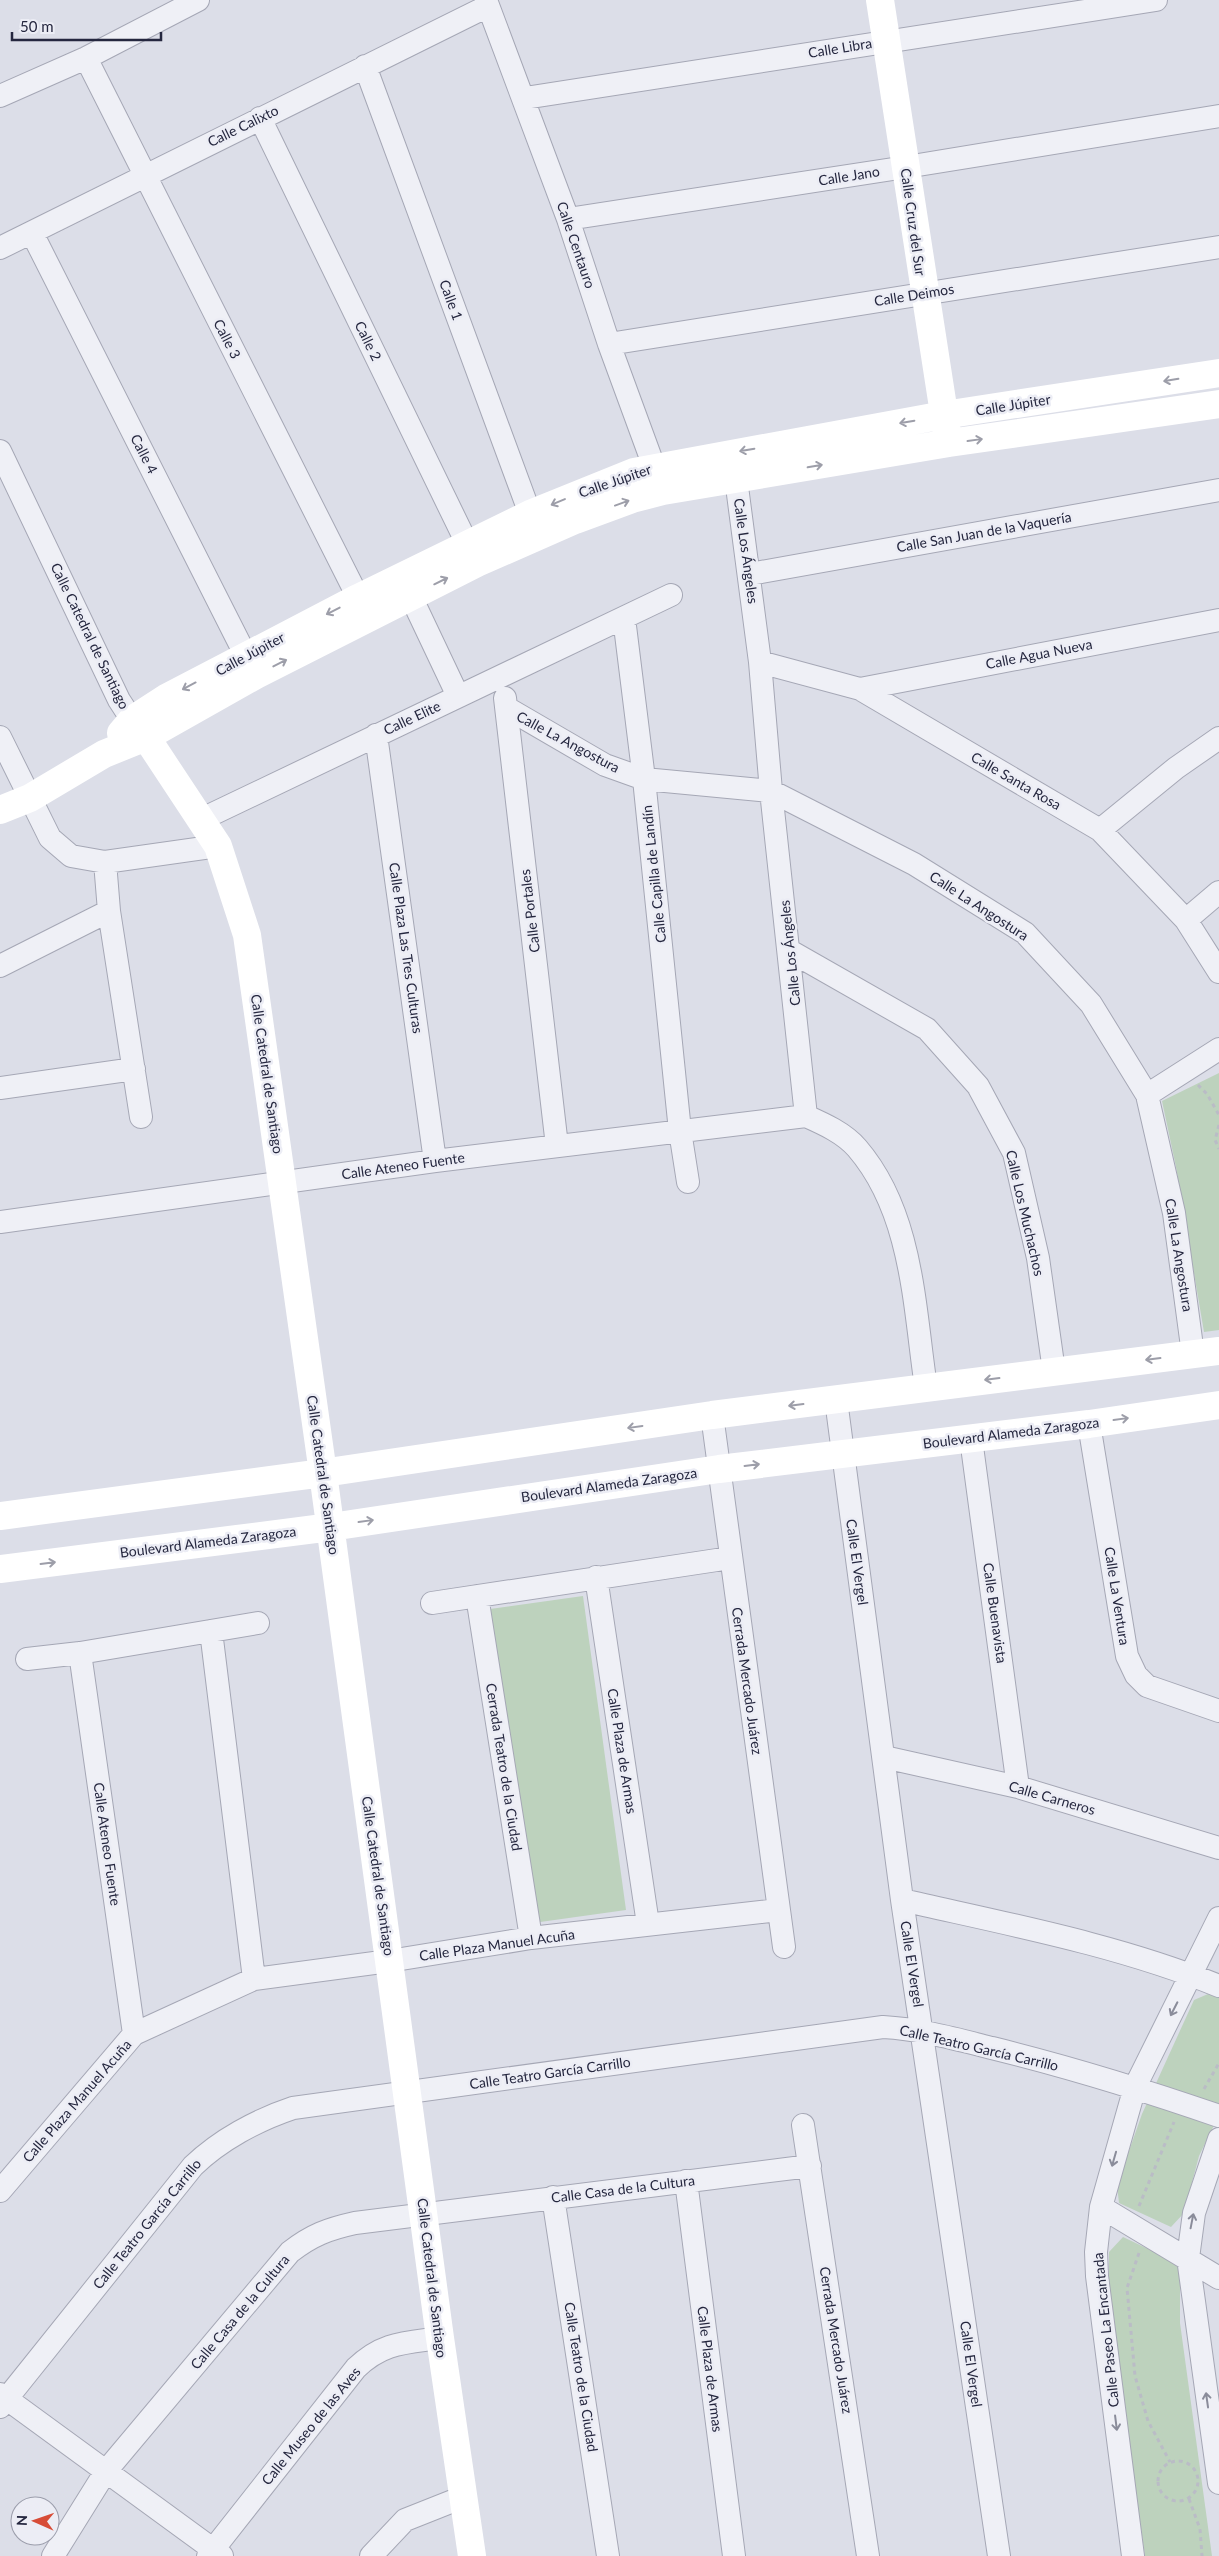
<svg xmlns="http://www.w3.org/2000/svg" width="1219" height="2556" viewBox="0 0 1219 2556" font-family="Lato,sans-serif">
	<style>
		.green { fill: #bdd2bd }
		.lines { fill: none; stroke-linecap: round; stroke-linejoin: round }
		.street-casing { stroke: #a5a7b5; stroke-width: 24 }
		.path { stroke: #babcc6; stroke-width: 3; stroke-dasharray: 4 4; stroke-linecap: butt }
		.street { stroke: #eff0f6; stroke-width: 22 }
		.secondary { stroke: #fff; stroke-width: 28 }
		.oneway { stroke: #9d9ea9 }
		.oneway2 { stroke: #8a8c9a }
		.labels { text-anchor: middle; stroke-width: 5; stroke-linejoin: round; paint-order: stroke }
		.street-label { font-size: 14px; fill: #25273f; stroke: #ecedf5 }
	</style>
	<rect width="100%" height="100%" fill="#dcdee8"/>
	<path class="green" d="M1219 1073V1330L1204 1332 1176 1167 1162 1101Z
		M583 1596 626 1910 533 1923 490 1609Z
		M1208 1994 1219 1998V2115L1199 2156 1184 2213 1171 2227 1119 2203 1117 2185 1142 2114 1194 2000Z
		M1123 2237 1180 2264V2323L1212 2556H1145L1109 2309V2252Z"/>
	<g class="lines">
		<defs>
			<path id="street" d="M486 0 568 219 609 344 660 483
				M86 58 366 613
				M365 66 536 530
				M0 96 86 58 198 0
				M525 98 1156 0
				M260 118 475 560
				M568 219 906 167 1219 116
				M32 233 253 670
				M0 248 488 6
				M609 344 1219 247
				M0 451 119 700 132 720
				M736 479 760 662 771 791 806 1116
				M750 574 1219 490
				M404 582 458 696
				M624 618 644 779 680 1131 688 1182
				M760 662 860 689 1100 830 1186 920 1219 972
				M860 689 1219 620
				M505 698 557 1146
				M507 708 605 765 644 779 771 791 914 864 1025 933 1091 1004 1147 1095 1174 1213 1193 1354
				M376 735 435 1161
				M0 737 50 838 71 856 105 862 218 846
				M200 820 671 595
				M1100 830 1176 768 1219 738
				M105 862 109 911 141 1117
				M1186 920 1219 892
				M790 951 927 1029 978 1086 1014 1153 1038 1258 1054 1371
				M0 966 109 911
				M0 1088 134 1069
				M1147 1095 1219 1049
				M806 1116C824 1124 844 1133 857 1148 913 1213 914 1307 926 1387
				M0 1222 435 1161 806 1116
				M836 1400 902 1900 999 2556
				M712 1415 784 1947
				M1089 1424 1127 1656 1136 1675 1147 1686 1219 1711
				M971 1439 1018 1787
				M596 1577 648 1924
				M477 1596 531 1938
				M432 1603 730 1558
				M211 1631 254 1979
				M80 1653 134 2034
				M27 1659 80 1653 258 1623
				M884 1757 1018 1787 1219 1848
				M902 1900C1007 1924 1119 1945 1219 1986
				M803 2125 868 2556
				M1219 2139 1194 2213 1188 2258 1219 2483
				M686 2181 734 2556
				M0 2191 134 2034 254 1979 389 1961 531 1938 779 1910
				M553 2197 608 2556
				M1101 2207 1219 2278
				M0 2394 222 2556
				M0 2407 193 2166C220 2140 257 2120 293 2108L883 2027C920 2029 956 2039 992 2048 1069 2067 1144 2090 1219 2116
				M53 2556 106 2471 290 2252C312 2235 328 2229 355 2223L810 2166
				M208 2556 356 2368C383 2342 405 2343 440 2338
				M371 2556 405 2520 463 2497
				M1133 2556 1097 2276 1096 2252 1101 2207 1135 2087 1219 1918"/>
		</defs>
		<use href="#street" class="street-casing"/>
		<path class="path" d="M1198 1085 1207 1094 1219 1115
			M1219 1125 1215 1140 1219 1149
			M1204 2089 1219 2063
			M1139 2206 1174 2122
			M1139 2253 1127 2288 1135 2376 1148 2421 1170 2462
			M1158 2481a20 20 0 1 1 40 0a20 20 0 1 1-40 0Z
			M1189 2499 1200 2529 1202 2556"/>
		<use href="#street" class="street"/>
		<path class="secondary" d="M880 0 947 433
			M132 720 146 737 218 846 247 935 323 1473 440 2338 472 2556
			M121 733 132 720 166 698 358 598 530 514 634 472 944 415 1219 373
			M0 810 30 798 104 754 146 737 256 675 477 563 575 520 632 499 663 491 949 443 1219 404
			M0 1516 323 1473 712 1415 1219 1351
			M0 1569 331 1527 719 1469 1089 1424 1219 1405"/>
	</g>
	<defs><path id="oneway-shaft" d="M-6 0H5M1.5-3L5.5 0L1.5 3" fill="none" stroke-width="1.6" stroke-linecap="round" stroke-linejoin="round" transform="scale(1.25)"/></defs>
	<g class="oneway">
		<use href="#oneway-shaft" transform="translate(1171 380) rotate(171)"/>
		<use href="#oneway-shaft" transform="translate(907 422) rotate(170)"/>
		<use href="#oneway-shaft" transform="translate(975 440) rotate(-8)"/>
		<use href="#oneway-shaft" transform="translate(747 450) rotate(170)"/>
		<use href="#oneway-shaft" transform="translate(815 466) rotate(-10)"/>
		<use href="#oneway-shaft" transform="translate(558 502) rotate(157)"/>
		<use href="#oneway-shaft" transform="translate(622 503) rotate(-20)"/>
		<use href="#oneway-shaft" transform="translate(441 581) rotate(-26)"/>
		<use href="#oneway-shaft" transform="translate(333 611) rotate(153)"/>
		<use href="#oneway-shaft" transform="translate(280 663) rotate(-27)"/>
		<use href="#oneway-shaft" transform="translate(189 686) rotate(152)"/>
		<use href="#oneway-shaft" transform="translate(1153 1359) rotate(173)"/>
		<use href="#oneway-shaft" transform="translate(992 1379) rotate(173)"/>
		<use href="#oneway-shaft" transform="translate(796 1405) rotate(173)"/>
		<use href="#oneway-shaft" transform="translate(1121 1419) rotate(-8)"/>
		<use href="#oneway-shaft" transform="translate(635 1427) rotate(172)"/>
		<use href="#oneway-shaft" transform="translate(752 1465) rotate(-7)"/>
		<use href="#oneway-shaft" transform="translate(366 1521) rotate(-8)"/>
		<use href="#oneway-shaft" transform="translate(48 1563) rotate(-7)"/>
	</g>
	<g class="oneway2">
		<use href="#oneway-shaft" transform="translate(1174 2009) rotate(117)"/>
		<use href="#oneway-shaft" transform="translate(1114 2159) rotate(106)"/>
		<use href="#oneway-shaft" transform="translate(1192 2221) rotate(-79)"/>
		<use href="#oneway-shaft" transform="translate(1207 2400) rotate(-98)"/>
		<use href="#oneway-shaft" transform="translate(1116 2423) rotate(83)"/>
	</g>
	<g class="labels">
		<g class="street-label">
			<text transform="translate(840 48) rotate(-9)" y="5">Calle Libra</text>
			<text transform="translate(243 126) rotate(-26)" y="5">Calle Calixto</text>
			<text transform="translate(849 176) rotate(-9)" y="5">Calle Jano</text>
			<text transform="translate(913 222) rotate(82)" y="5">Calle Cruz del Sur</text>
			<text transform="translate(576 245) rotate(71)" y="5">Calle Centauro</text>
			<text transform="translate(914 295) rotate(-9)" y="5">Calle Deimos</text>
			<text transform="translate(451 300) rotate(70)" y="5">Calle 1</text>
			<text transform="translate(227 339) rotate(63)" y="5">Calle 3</text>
			<text transform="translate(368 341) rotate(64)" y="5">Calle 2</text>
			<text transform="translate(1013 405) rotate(-9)" y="5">Calle Júpiter</text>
			<text transform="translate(144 454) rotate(63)" y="5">Calle 4</text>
			<text transform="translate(615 481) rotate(-19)" y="5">Calle Júpiter</text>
			<text transform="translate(984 532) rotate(-10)" y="5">Calle San Juan de la Vaquería</text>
			<text transform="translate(746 551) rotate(82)" y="5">Calle Los Ángeles</text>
			<text transform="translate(90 636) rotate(64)" y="5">Calle Catedral de Santiago</text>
			<text transform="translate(250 654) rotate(-28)" y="5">Calle Júpiter</text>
			<text transform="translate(1039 654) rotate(-11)" y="5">Calle Agua Nueva</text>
			<text transform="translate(412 718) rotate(-25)" y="5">Calle Elite</text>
			<text transform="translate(568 742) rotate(28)" y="5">Calle La Angostura</text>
			<text transform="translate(1016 781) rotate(30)" y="5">Calle Santa Rosa</text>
			<text transform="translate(654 874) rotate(-96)" y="5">Calle Capilla de Landín</text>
			<text transform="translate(979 906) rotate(33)" y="5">Calle La Angostura</text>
			<text transform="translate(530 911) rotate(-97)" y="5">Calle Portales</text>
			<text transform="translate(406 948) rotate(82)" y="5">Calle Plaza Las Tres Culturas</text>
			<text transform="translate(790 953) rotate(-96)" y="5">Calle Los Ángeles</text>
			<text transform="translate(267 1074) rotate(82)" y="5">Calle Catedral de Santiago</text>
			<text transform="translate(403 1166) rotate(-8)" y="5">Calle Ateneo Fuente</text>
			<text transform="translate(1025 1213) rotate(77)" y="5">Calle Los Muchachos</text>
			<text transform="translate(1179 1255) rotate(81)" y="5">Calle La Angostura</text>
			<text transform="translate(1011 1433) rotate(-7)" y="5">Boulevard Alameda Zaragoza</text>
			<text transform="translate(323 1475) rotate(82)" y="5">Calle Catedral de Santiago</text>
			<text transform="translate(609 1485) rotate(-8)" y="5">Boulevard Alameda Zaragoza</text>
			<text transform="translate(208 1542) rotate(-7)" y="5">Boulevard Alameda Zaragoza</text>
			<text transform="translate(857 1562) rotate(82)" y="5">Calle El Vergel</text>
			<text transform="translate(1117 1596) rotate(81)" y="5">Calle La Ventura</text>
			<text transform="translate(995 1613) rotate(82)" y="5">Calle Buenavista</text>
			<text transform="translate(747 1681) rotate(82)" y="5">Cerrada Mercado Juárez</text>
			<text transform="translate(622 1751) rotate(81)" y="5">Calle Plaza de Armas</text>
			<text transform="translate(504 1767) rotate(81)" y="5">Cerrada Teatro de la Ciudad</text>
			<text transform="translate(1052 1798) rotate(16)" y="5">Calle Carneros</text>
			<text transform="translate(107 1844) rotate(82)" y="5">Calle Ateneo Fuente</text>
			<text transform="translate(378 1876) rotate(82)" y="5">Calle Catedral de Santiago</text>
			<text transform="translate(497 1945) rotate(-8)" y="5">Calle Plaza Manuel Acuña</text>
			<text transform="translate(912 1964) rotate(81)" y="5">Calle El Vergel</text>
			<text transform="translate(979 2048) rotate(13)" y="5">Calle Teatro García Carrillo</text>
			<text transform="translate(550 2073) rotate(-8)" y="5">Calle Teatro García Carrillo</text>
			<text transform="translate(77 2101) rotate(-49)" y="5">Calle Plaza Manuel Acuña</text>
			<text transform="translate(623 2189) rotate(-7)" y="5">Calle Casa de la Cultura</text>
			<text transform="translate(147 2224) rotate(-51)" y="5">Calle Teatro García Carrillo</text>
			<text transform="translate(432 2278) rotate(83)" y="5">Calle Catedral de Santiago</text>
			<text transform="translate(240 2312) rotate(-50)" y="5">Calle Casa de la Cultura</text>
			<text transform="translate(1106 2330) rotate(-96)" y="5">Calle Paseo La Encantada</text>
			<text transform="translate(836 2340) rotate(81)" y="5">Cerrada Mercado Juárez</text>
			<text transform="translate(971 2364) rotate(82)" y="5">Calle El Vergel</text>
			<text transform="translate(710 2369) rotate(83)" y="5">Calle Plaza de Armas</text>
			<text transform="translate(581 2377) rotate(81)" y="5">Calle Teatro de la Ciudad</text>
			<text transform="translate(311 2426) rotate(-51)" y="5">Calle Museo de las Aves</text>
		</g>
	</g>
	<g transform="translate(35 2521) rotate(272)"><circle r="24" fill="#ecedf5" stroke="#9c9eac"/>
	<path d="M0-4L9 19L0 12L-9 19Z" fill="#d74c37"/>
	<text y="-8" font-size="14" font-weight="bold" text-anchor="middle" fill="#25273f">N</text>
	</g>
	<path d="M12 32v8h149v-8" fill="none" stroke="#25273f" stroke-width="2.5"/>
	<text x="20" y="32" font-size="15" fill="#25273f" stroke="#ecedf5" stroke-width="4" paint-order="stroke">50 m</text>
</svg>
